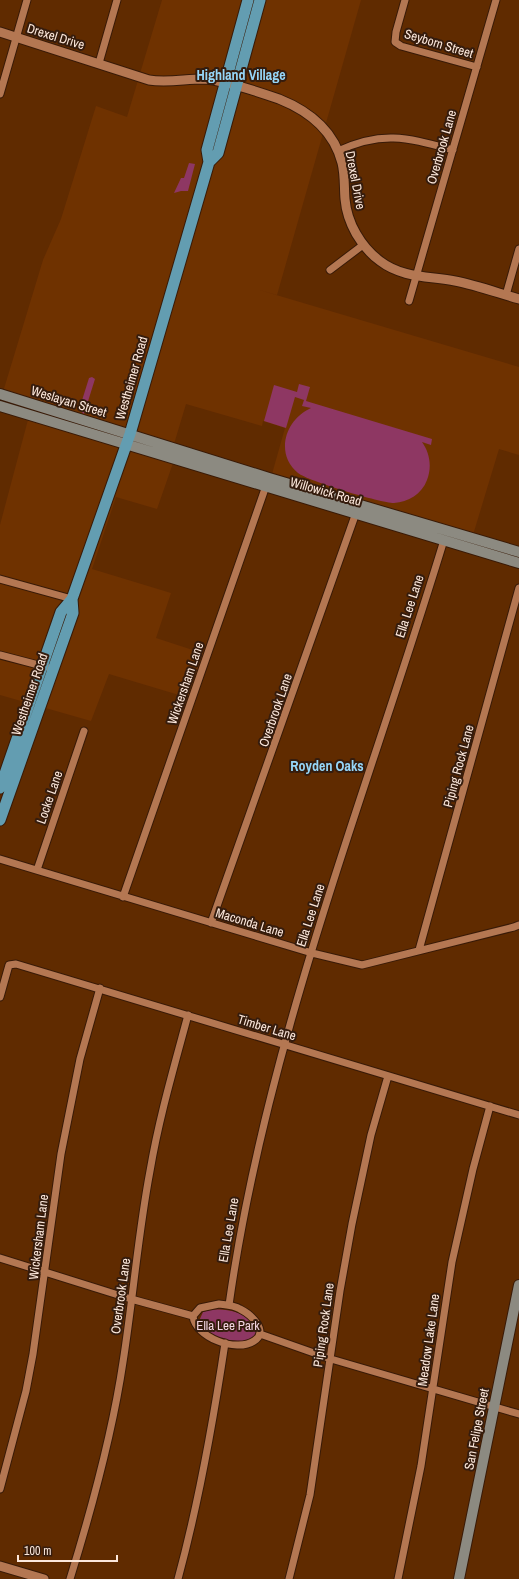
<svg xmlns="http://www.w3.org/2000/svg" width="519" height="1579" viewBox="0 0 519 1579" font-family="'Archivo Narrow',sans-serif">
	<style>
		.built { fill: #6f3200 }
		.green { fill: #8e3763 }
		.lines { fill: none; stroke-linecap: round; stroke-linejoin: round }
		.minor-casing { stroke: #381a07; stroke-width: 9 }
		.tertiary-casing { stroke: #381a07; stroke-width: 11 }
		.secondary-casing { stroke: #381a07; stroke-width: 12 }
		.primary-casing { stroke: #381a07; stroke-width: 13 }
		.minor { stroke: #b47752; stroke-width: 7 }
		.tertiary { stroke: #b47752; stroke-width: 9 }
		.secondary { stroke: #8c8a81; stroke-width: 10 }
		.primary { stroke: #639db1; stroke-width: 11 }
		.labels { text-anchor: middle; stroke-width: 4; stroke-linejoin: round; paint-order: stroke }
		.street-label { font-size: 13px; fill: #fce8dc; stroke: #351c0d }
		.park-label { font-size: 13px; fill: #f3d6e2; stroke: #351c0d }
		.neighbourhood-label { font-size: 14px; font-weight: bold; fill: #96d6f8; stroke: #351c0d }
	</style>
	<rect width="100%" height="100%" fill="#602b00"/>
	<path class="built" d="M162 0H361L277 295 256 289 519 367V455L499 449 473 535 272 474 285 428 263 421 262 426 186 404 174 444 173 463 157 509 116 497 92 569 171 593 156 638 205 654 189 698 109 674 91 721 0 695V525L33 401 3 392 43 260 61 219 96 106 127 117Z"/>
	<path class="green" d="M189 163 195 164 188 191H181L174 193 181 178H184Z
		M92 377 95 379 84 414 79 410 89 378Z
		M299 384 310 387 306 401 432 439 431 445 422 442C430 453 432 467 427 480 422 494 408 502 394 503 381 503 308 481 298 473 274 453 286 419 311 408L302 406 304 400 295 397 286 428 264 421 274 385 297 392Z
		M209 1310C226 1308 253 1312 257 1333 246 1351 203 1340 199 1321L203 1312Z"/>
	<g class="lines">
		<defs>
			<path id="minor" d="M405 0 396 32 395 42 401 46 477 67
				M99 63 117 0
				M0 94 27 0
				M338 151C383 130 408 138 453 150
				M330 270 363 245
				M506 295 519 249
				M409 301 496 0
				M0 579 72 599
				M0 655 46 667
				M0 859 312 953 362 965 514 927 519 925
				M37 870 84 731
				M123 897 267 483
				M211 923 357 510
				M419 950 519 588
				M0 997 9 965 16 964 519 1115
				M0 1258 131 1299 193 1316
				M219 1304C226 1305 233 1305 240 1309 250 1314 270 1331 254 1341 236 1353 195 1337 193 1316L200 1308Z
				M229 1305C266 1042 367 793 444 540
				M260 1334 331 1359 519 1414
				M0 1489 26 1391 33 1354 61 1154 80 1059 100 988
				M70 1579C92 1508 112 1436 123 1362 133 1299 138 1234 150 1171 159 1118 174 1067 188 1015
				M178 1579C199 1502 213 1423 225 1343
				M289 1579 310 1495 340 1291 352 1224 371 1135 388 1076
				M398 1579 421 1466 452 1262 473 1169 490 1106"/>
			<path id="tertiary" d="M0 32 149 80C167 83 185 79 203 79 224 80 259 92 279 99 309 111 334 131 342 163 345 175 344 187 345 199 347 223 361 247 380 261 402 278 429 276 455 281 476 285 498 293 519 299
				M0 1566 44 1579"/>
			<path id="secondary" d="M0 394 269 478 519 552
				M0 406 519 563
				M459 1579 519 1285"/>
			<path id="primary" d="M209 162 218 153 260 0
				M0 788 61 612 72 599 130 434 209 162 207 150 248 0
				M0 820 73 613 72 599"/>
		</defs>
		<use href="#minor" class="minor-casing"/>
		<use href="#tertiary" class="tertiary-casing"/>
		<use href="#secondary" class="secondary-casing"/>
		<use href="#primary" class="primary-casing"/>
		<use href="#minor" class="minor"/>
		<use href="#tertiary" class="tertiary"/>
		<use href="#secondary" class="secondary"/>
		<use href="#primary" class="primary"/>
	</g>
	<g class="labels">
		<g class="street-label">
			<text transform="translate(56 36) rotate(17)" y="5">Drexel Drive</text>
			<text transform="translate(439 43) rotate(17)" y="5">Seyborn Street</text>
			<text transform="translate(441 147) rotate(-74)" y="5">Overbrook Lane</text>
			<text transform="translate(356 180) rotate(79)" y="5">Drexel Drive</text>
			<text transform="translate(131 378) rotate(-74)" y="5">Westheimer Road</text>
			<text transform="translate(69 401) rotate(17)" y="5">Weslayan Street</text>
			<text transform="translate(326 491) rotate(16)" y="5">Willowick Road</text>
			<text transform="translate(409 606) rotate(-72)" y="5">Ella Lee Lane</text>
			<text transform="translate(185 683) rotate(-71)" y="5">Wickersham Lane</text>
			<text transform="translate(29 694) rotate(-71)" y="5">Westheimer Road</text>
			<text transform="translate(275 710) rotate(-71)" y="5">Overbrook Lane</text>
			<text transform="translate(458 766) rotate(-75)" y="5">Piping Rock Lane</text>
			<text transform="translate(49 797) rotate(-71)" y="5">Locke Lane</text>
			<text transform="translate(310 915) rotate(-72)" y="5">Ella Lee Lane</text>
			<text transform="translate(250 922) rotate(17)" y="5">Maconda Lane</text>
			<text transform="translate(267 1027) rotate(17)" y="5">Timber Lane</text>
			<text transform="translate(228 1230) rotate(-80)" y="5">Ella Lee Lane</text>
			<text transform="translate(38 1237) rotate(-83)" y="5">Wickersham Lane</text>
			<text transform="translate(120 1296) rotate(-82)" y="5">Overbrook Lane</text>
			<text transform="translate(323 1325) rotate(-82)" y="5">Piping Rock Lane</text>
			<text transform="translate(428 1340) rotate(-82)" y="5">Meadow Lake Lane</text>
			<text transform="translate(476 1429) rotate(-79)" y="5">San Felipe Street</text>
		</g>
		<g class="park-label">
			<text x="228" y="1330">Ella Lee Park</text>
		</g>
		<g class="neighbourhood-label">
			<text x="241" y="80">Highland Village</text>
			<text x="327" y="771">Royden Oaks</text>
		</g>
	</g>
	<path d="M18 1555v6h99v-6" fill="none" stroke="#fce8dc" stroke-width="2"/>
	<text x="24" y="1555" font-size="12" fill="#fce8dc" stroke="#351c0d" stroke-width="3" paint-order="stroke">100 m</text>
</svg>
